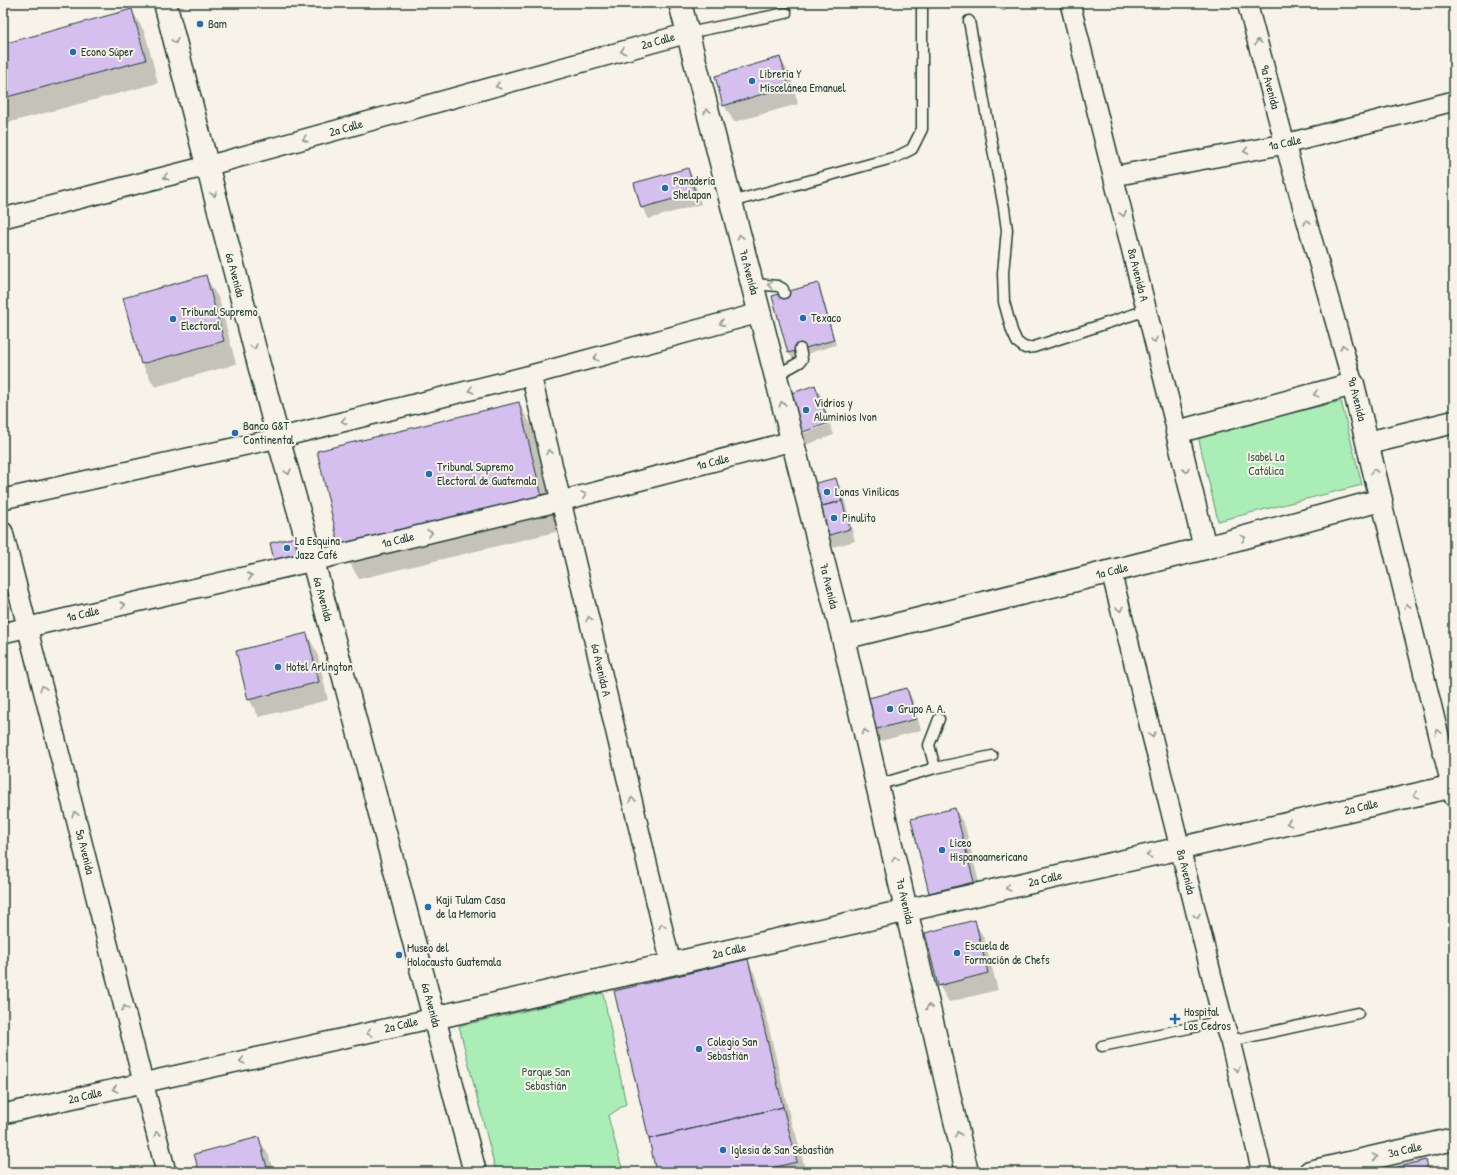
<svg xmlns="http://www.w3.org/2000/svg" width="1457" height="1175" viewBox="0 0 1457 1175" font-family="'Patrick Hand',sans-serif">
	<style>
		.green { fill: #abedb6; stroke: #659575 }
		.shadow { fill: #0003 }
		.building { fill: #d4bfef; stroke: #1f3d34 }
		.lines { fill: none; stroke-linecap: round; stroke-linejoin: round }
		.lane-casing { stroke: #1f3d34; stroke-width: 13 }
		.street-casing { stroke: #1f3d34; stroke-width: 22 }
		.secondary-casing { stroke: #1f3d34; stroke-width: 25 }
		.primary-casing { stroke: #1f3d34; stroke-width: 25 }
		.lane { stroke: #f7f3e8; stroke-width: 10 }
		.street { stroke: #f7f3e8; stroke-width: 19 }
		.secondary { stroke: #f7f3e8; stroke-width: 22 }
		.primary { stroke: #f7f3e8; stroke-width: 22 }
		.oneway { stroke: #8b988e }
		.poi-dot { fill: #1f6fb2; stroke: #f7f3e8; stroke-width: 1.5 }
		.labels { text-anchor: middle; stroke-width: 4; stroke-linejoin: round; paint-order: stroke }
		.poi-label { font-size: 12px; fill: #1f3d34; stroke: #f7f3e8; text-anchor: start }
		.street-label { font-size: 12px; fill: #1f3d34; stroke: #f7f3e8 }
		.park-label { font-size: 12px; fill: #345748; stroke: #f7f3e8 }
	</style>
	<rect width="100%" height="100%" fill="#f7f3e8"/>
	<filter id="ink" filterUnits="userSpaceOnUse"><feTurbulence type="fractalNoise" baseFrequency=".025" numOctaves="2"/><feDisplacementMap in="SourceGraphic" scale="8" xChannelSelector="R" yChannelSelector="G"/><feConvolveMatrix kernelMatrix="1 2 1 2 8 2 1 2 1" color-interpolation-filters="sRGB"/></filter>
	<g filter="url(#ink)">
		<path class="green" d="M990 3H1007L1004 11Z
			M1341 401 1362 485 1218 521 1198 436Z
			M603 993 626 1104 608 1116 623 1172H496L459 1026Z"/>
		<path class="shadow" d="M132 10 145 33 158 83 7 123 3 116V45Z
			M780 58 790 75 798 104 734 122 724 105Z
			M688 169 694 180 701 204 649 219 642 207Z
			M205 276 219 299 236 364 155 387 142 364Z
			M818 285 821 290 836 345 792 358 789 353Z
			M815 386 821 397 830 422 799 433Z
			M519 404 538 437 560 531 359 579 340 546Z
			M830 424 834 435 805 445 799 435Z
			M835 479 842 490 855 541 833 547 827 535Z
			M300 537 310 564 281 571 275 559Z
			M307 635 317 652 328 700 259 717 249 699Z
			M907 689 913 701 921 730 881 741 874 730Z
			M955 809 965 826 983 899 940 910 930 893Z
			M974 921 984 938 998 990 949 1002 939 985Z
			M747 960 757 978 792 1126 795 1131 806 1172H657Z
			M259 1139 269 1156 273 1172H200Z
			M1425 1161 1431 1172H1383Z"/>
		<path class="building" d="M132 9 146 60 3 98V44Z
			M780 57 789 86 723 106 715 76Z
			M688 168 695 193 641 208 634 183Z
			M206 275 224 341 141 364 123 298Z
			M818 283 834 340 788 353 772 296Z
			M815 385 829 423 797 434 784 396Z
			M519 402 542 497 339 546 317 451Z
			M836 478 842 501 818 507 812 484Z
			M842 501 850 529 826 536 818 507Z
			M300 536 304 552 274 560 270 543Z
			M307 633 319 682 248 700 236 651Z
			M907 688 916 719 873 730 865 699Z
			M955 808 974 882 929 893 911 819Z
			M975 920 988 973 938 986 925 933Z
			M748 959 783 1107 649 1139 614 991Z
			M783 1107 797 1162 753 1172H656L649 1139Z
			M259 1137 268 1172H199L194 1154Z
			M1425 1160 1428 1172H1379Z"/>
		<g class="lines">
			<defs>
				<path id="lane" d="M969 21 1004 208 1007 230 1003 273 1004 302 1012 331 1017 342 1025 348 1034 347 1147 310
					M688 33 786 13
					M731 202 896 157 912 149 922 129V8
					M752 284 778 286 783 289 784 293
					M775 376 800 362 802 359 800 349
					M935 768 929 745 939 719
					M877 785 935 768 992 756
					M1230 1041 1358 1013
					M1102 1046 1223 1021"/>
				<path id="street" d="M1070 3 1177 432
					M1247 3 1285 144 1353 384
					M1114 176 1285 144 1454 101
					M3 218 207 166 688 33
					M531 375 671 964
					M3 499 278 438 531 375 759 313
					M1381 500 1454 797
					M3 532 166 1172
					M1111 571 1223 1021 1230 1041 1262 1172
					M3 633 313 561 561 501 792 441
					M3 1114 434 1018"/>
				<path id="secondary" d="M1368 443 1454 422
					M843 638 1205 548 1381 500 1353 384 1177 432 1205 548
					M434 1018 1454 786
					M1310 1172 1454 1139"/>
				<path id="primary" d="M165 3 278 438 313 561 475 1172
					M680 3 843 638 967 1172"/>
			</defs>
			<use href="#lane" class="lane-casing"/>
			<use href="#street" class="street-casing"/>
			<use href="#secondary" class="secondary-casing"/>
			<use href="#primary" class="primary-casing"/>
			<use href="#lane" class="lane"/>
			<use href="#street" class="street"/>
			<use href="#secondary" class="secondary"/>
			<use href="#primary" class="primary"/>
		</g>
		<defs><path id="oneway-chevron" d="M-2-3.5L2.5 0L-2 3.5" fill="none" stroke-width="1.6" stroke-linecap="round" stroke-linejoin="round"/></defs>
		<g class="oneway">
			<use href="#oneway-chevron" transform="translate(175 41) rotate(76)"/>
			<use href="#oneway-chevron" transform="translate(1258 42) rotate(-105)"/>
			<use href="#oneway-chevron" transform="translate(623 51) rotate(164)"/>
			<use href="#oneway-chevron" transform="translate(498 86) rotate(164)"/>
			<use href="#oneway-chevron" transform="translate(707 111) rotate(-104)"/>
			<use href="#oneway-chevron" transform="translate(305 139) rotate(164)"/>
			<use href="#oneway-chevron" transform="translate(1246 151) rotate(169)"/>
			<use href="#oneway-chevron" transform="translate(166 177) rotate(166)"/>
			<use href="#oneway-chevron" transform="translate(214 194) rotate(75)"/>
			<use href="#oneway-chevron" transform="translate(1123 214) rotate(76)"/>
			<use href="#oneway-chevron" transform="translate(1307 222) rotate(-106)"/>
			<use href="#oneway-chevron" transform="translate(740 237) rotate(-104)"/>
			<use href="#oneway-chevron" transform="translate(770 285) rotate(-174)"/>
			<use href="#oneway-chevron" transform="translate(722 323) rotate(165)"/>
			<use href="#oneway-chevron" transform="translate(1154 340) rotate(76)"/>
			<use href="#oneway-chevron" transform="translate(254 347) rotate(75)"/>
			<use href="#oneway-chevron" transform="translate(1343 347) rotate(-106)"/>
			<use href="#oneway-chevron" transform="translate(596 358) rotate(165)"/>
			<use href="#oneway-chevron" transform="translate(471 390) rotate(166)"/>
			<use href="#oneway-chevron" transform="translate(1316 394) rotate(165)"/>
			<use href="#oneway-chevron" transform="translate(782 404) rotate(-105)"/>
			<use href="#oneway-chevron" transform="translate(344 421) rotate(166)"/>
			<use href="#oneway-chevron" transform="translate(549 452) rotate(-103)"/>
			<use href="#oneway-chevron" transform="translate(1186 470) rotate(76)"/>
			<use href="#oneway-chevron" transform="translate(1374 471) rotate(-103)"/>
			<use href="#oneway-chevron" transform="translate(288 472) rotate(74)"/>
			<use href="#oneway-chevron" transform="translate(584 495) rotate(-14)"/>
			<use href="#oneway-chevron" transform="translate(430 533) rotate(-14)"/>
			<use href="#oneway-chevron" transform="translate(1243 538) rotate(-15)"/>
			<use href="#oneway-chevron" transform="translate(250 576) rotate(-13)"/>
			<use href="#oneway-chevron" transform="translate(123 605) rotate(-13)"/>
			<use href="#oneway-chevron" transform="translate(1407 606) rotate(-104)"/>
			<use href="#oneway-chevron" transform="translate(1120 609) rotate(76)"/>
			<use href="#oneway-chevron" transform="translate(589 619) rotate(-103)"/>
			<use href="#oneway-chevron" transform="translate(43 688) rotate(-104)"/>
			<use href="#oneway-chevron" transform="translate(865 732) rotate(-103)"/>
			<use href="#oneway-chevron" transform="translate(1438 732) rotate(-104)"/>
			<use href="#oneway-chevron" transform="translate(1152 735) rotate(76)"/>
			<use href="#oneway-chevron" transform="translate(1416 795) rotate(167)"/>
			<use href="#oneway-chevron" transform="translate(632 800) rotate(-103)"/>
			<use href="#oneway-chevron" transform="translate(75 814) rotate(-104)"/>
			<use href="#oneway-chevron" transform="translate(1289 823) rotate(167)"/>
			<use href="#oneway-chevron" transform="translate(1149 855) rotate(167)"/>
			<use href="#oneway-chevron" transform="translate(895 859) rotate(-103)"/>
			<use href="#oneway-chevron" transform="translate(1008 888) rotate(167)"/>
			<use href="#oneway-chevron" transform="translate(1197 916) rotate(76)"/>
			<use href="#oneway-chevron" transform="translate(662 926) rotate(-103)"/>
			<use href="#oneway-chevron" transform="translate(929 1007) rotate(-103)"/>
			<use href="#oneway-chevron" transform="translate(125 1008) rotate(-104)"/>
			<use href="#oneway-chevron" transform="translate(369 1033) rotate(167)"/>
			<use href="#oneway-chevron" transform="translate(242 1061) rotate(167)"/>
			<use href="#oneway-chevron" transform="translate(1237 1069) rotate(76)"/>
			<use href="#oneway-chevron" transform="translate(115 1089) rotate(167)"/>
			<use href="#oneway-chevron" transform="translate(157 1134) rotate(-104)"/>
			<use href="#oneway-chevron" transform="translate(958 1134) rotate(-103)"/>
			<use href="#oneway-chevron" transform="translate(1375 1157) rotate(-13)"/>
		</g>
	</g>
	<g class="poi-dot">
		<circle cx="200" cy="24" r="4"/>
		<circle cx="73" cy="52" r="4"/>
		<circle cx="752" cy="81" r="4"/>
		<circle cx="665" cy="188" r="4"/>
		<circle cx="803" cy="318" r="4"/>
		<circle cx="173" cy="319" r="4"/>
		<circle cx="806" cy="410" r="4"/>
		<circle cx="235" cy="433" r="4"/>
		<circle cx="429" cy="474" r="4"/>
		<circle cx="827" cy="492" r="4"/>
		<circle cx="834" cy="518" r="4"/>
		<circle cx="287" cy="548" r="4"/>
		<circle cx="278" cy="667" r="4"/>
		<circle cx="890" cy="709" r="4"/>
		<circle cx="942" cy="850" r="4"/>
		<circle cx="428" cy="907" r="4"/>
		<circle cx="957" cy="953" r="4"/>
		<circle cx="399" cy="955" r="4"/>
		<path d="M1173 1013h4v4h4v4h-4v4h-4v-4h-4v-4h4z"/>
		<circle cx="699" cy="1049" r="4"/>
		<circle cx="723" cy="1150" r="4"/>
	</g>
	<g class="labels">
		<g class="poi-label">
			<text x="208" y="28">Bam</text>
			<text x="81" y="56">Econo Súper</text>
			<text x="760" y="78">Libreria Y<tspan x="760" dy="14">Miscelánea Emanuel</tspan></text>
			<text x="673" y="185">Panadería<tspan x="673" dy="14">Shelapan</tspan></text>
			<text x="181" y="316">Tribunal Supremo<tspan x="181" dy="14">Electoral</tspan></text>
			<text x="811" y="322">Texaco</text>
			<text x="814" y="407">Vidrios y<tspan x="814" dy="14">Aluminios Ivon</tspan></text>
			<text x="243" y="430">Banco G&amp;T<tspan x="243" dy="14">Continental</tspan></text>
			<text x="437" y="471">Tribunal Supremo<tspan x="437" dy="14">Electoral de Guatemala</tspan></text>
			<text x="835" y="496">Lonas Vinilicas</text>
			<text x="842" y="522">Pinulito</text>
			<text x="295" y="545">La Esquina<tspan x="295" dy="14">Jazz Café</tspan></text>
			<text x="286" y="671">Hotel Arlington</text>
			<text x="898" y="713">Grupo A. A.</text>
			<text x="950" y="847">Liceo<tspan x="950" dy="14">Hispanoamericano</tspan></text>
			<text x="436" y="904">Kaji Tulam Casa<tspan x="436" dy="14">de la Memoria</tspan></text>
			<text x="965" y="950">Escuela de<tspan x="965" dy="14">Formación de Chefs</tspan></text>
			<text x="407" y="952">Museo del<tspan x="407" dy="14">Holocausto Guatemala</tspan></text>
			<text x="1184" y="1016">Hospital<tspan x="1184" dy="14">Los Cedros</tspan></text>
			<text x="707" y="1046">Colegio San<tspan x="707" dy="14">Sebastián</tspan></text>
			<text x="731" y="1154">Iglesia de San Sebastián</text>
		</g>
		<g class="street-label">
			<text transform="translate(658 41) rotate(-16)" y="4">2a Calle</text>
			<text transform="translate(1270 87) rotate(75)" y="4">9a Avenida</text>
			<text transform="translate(346 128) rotate(-16)" y="4">2a Calle</text>
			<text transform="translate(1285 143) rotate(-12)" y="4">1a Calle</text>
			<text transform="translate(749 272) rotate(75)" y="4">7a Avenida</text>
			<text transform="translate(235 275) rotate(75)" y="4">6a Avenida</text>
			<text transform="translate(1138 275) rotate(76)" y="4">8a Avenida A</text>
			<text transform="translate(1357 399) rotate(76)" y="4">9a Avenida</text>
			<text transform="translate(713 462) rotate(-14)" y="4">1a Calle</text>
			<text transform="translate(398 540) rotate(-14)" y="4">1a Calle</text>
			<text transform="translate(1112 571) rotate(-14)" y="4">1a Calle</text>
			<text transform="translate(829 586) rotate(76)" y="4">7a Avenida</text>
			<text transform="translate(323 599) rotate(75)" y="4">6a Avenida</text>
			<text transform="translate(83 614) rotate(-13)" y="4">1a Calle</text>
			<text transform="translate(601 670) rotate(77)" y="4">6a Avenida A</text>
			<text transform="translate(1361 807) rotate(-13)" y="4">2a Calle</text>
			<text transform="translate(85 852) rotate(76)" y="4">5a Avenida</text>
			<text transform="translate(1186 872) rotate(76)" y="4">8a Avenida</text>
			<text transform="translate(1045 879) rotate(-13)" y="4">2a Calle</text>
			<text transform="translate(905 901) rotate(77)" y="4">7a Avenida</text>
			<text transform="translate(729 951) rotate(-13)" y="4">2a Calle</text>
			<text transform="translate(431 1005) rotate(75)" y="4">6a Avenida</text>
			<text transform="translate(401 1025) rotate(-13)" y="4">2a Calle</text>
			<text transform="translate(85 1096) rotate(-13)" y="4">2a Calle</text>
			<text transform="translate(1405 1150) rotate(-13)" y="4">3a Calle</text>
		</g>
		<g class="park-label">
			<text x="1266" y="461">Isabel La<tspan x="1266" dy="14">Católica</tspan></text>
			<text x="546" y="1076">Parque San<tspan x="546" dy="14">Sebastián</tspan></text>
		</g>
	</g>
	<rect width="1457" height="1175" fill="none" stroke="#f7f3e8" stroke-width="16"/>
	<rect x="8" y="8" width="1441" height="1159" fill="none" stroke="#1f3d34" stroke-width="1.5" filter="url(#ink)"/>
</svg>
